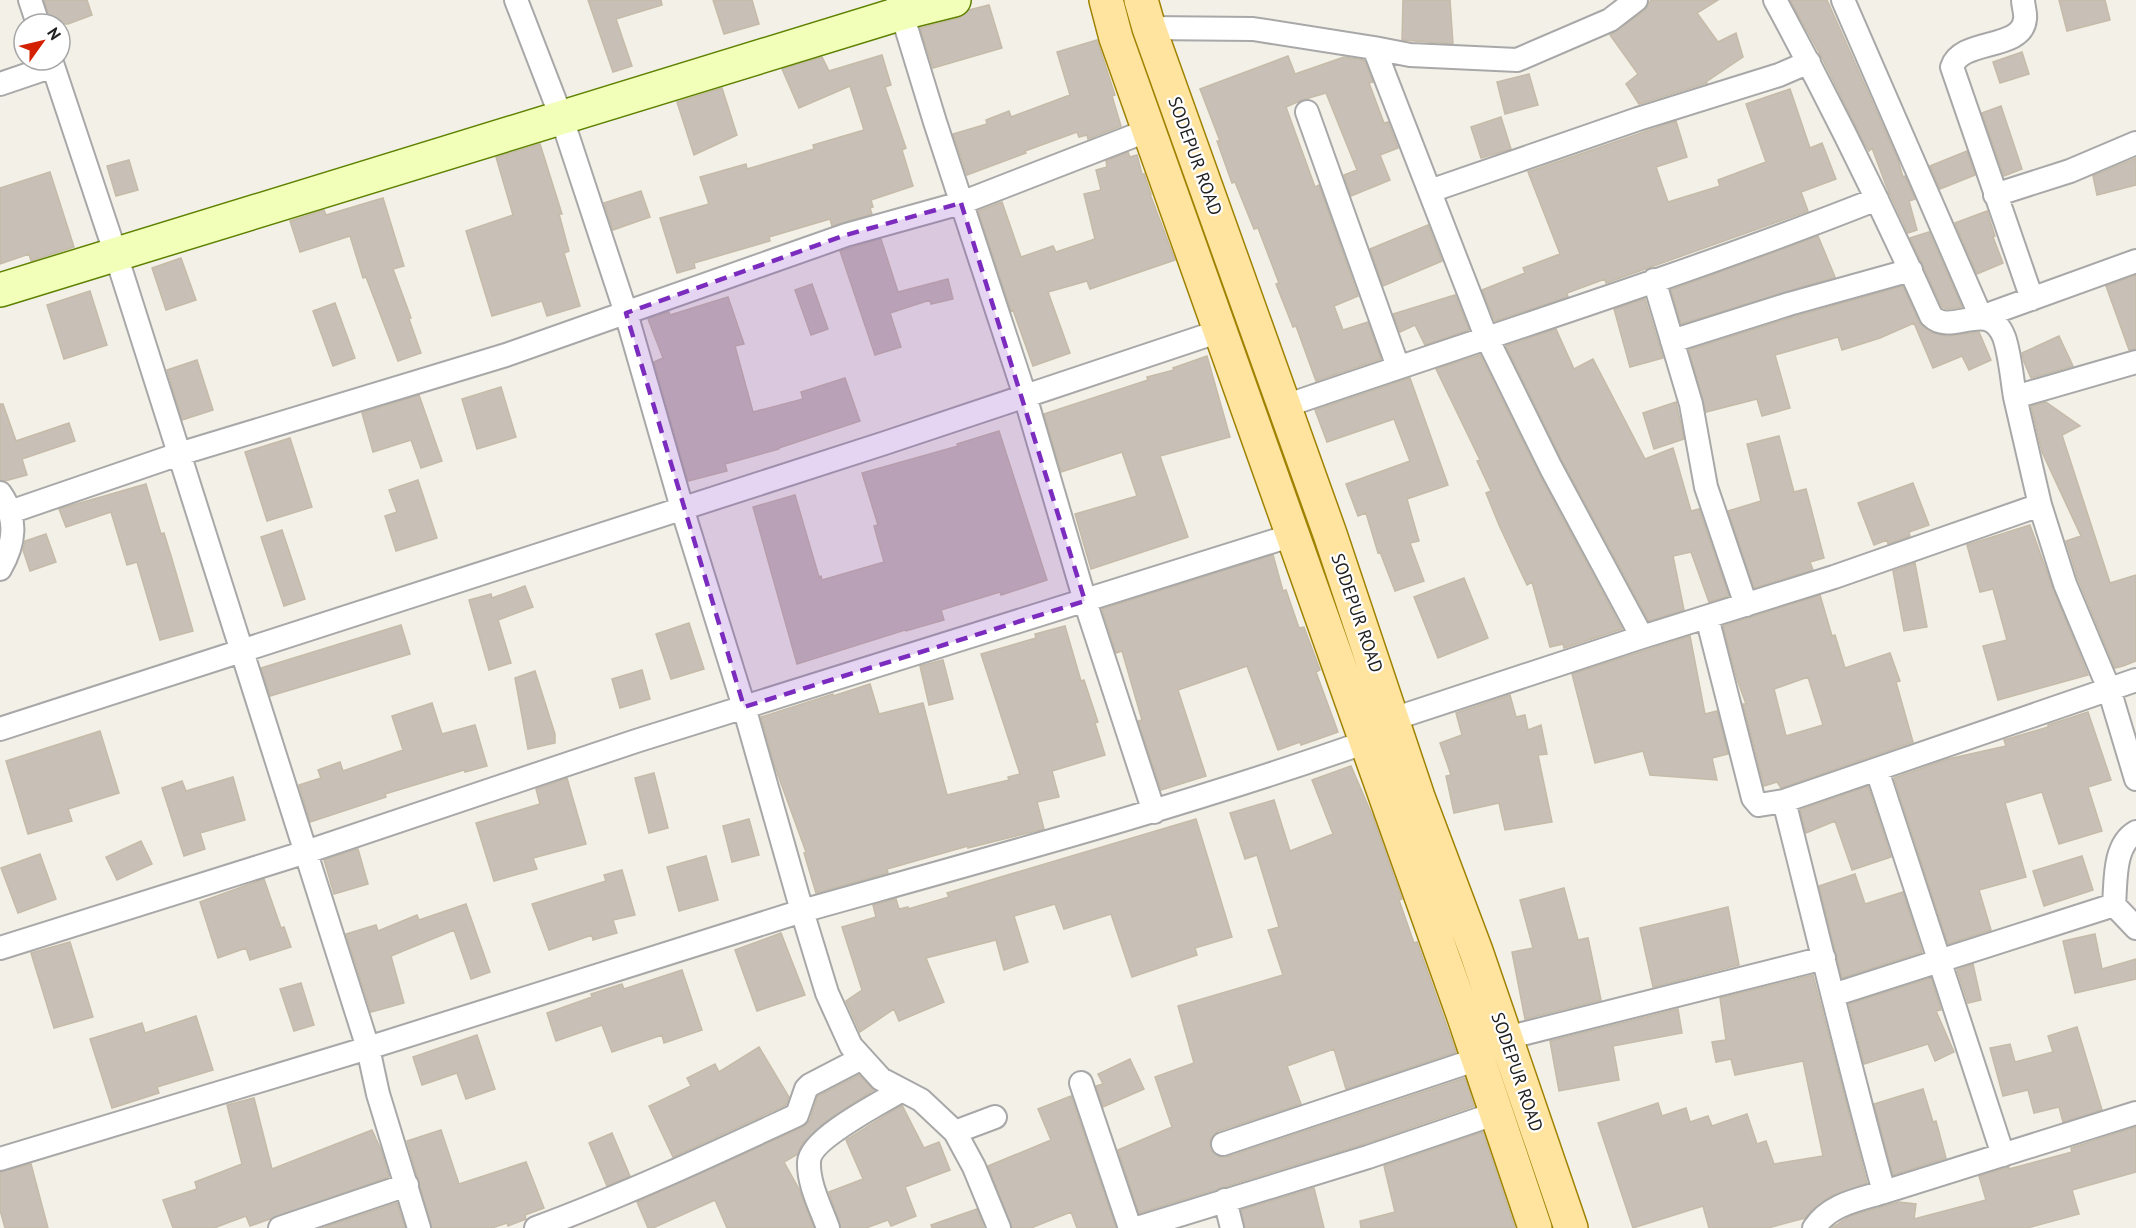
<svg xmlns="http://www.w3.org/2000/svg" width="2136" height="1228" viewBox="0 0 2136 1228" font-family="'PT Sans',sans-serif">
	<style>
		.building { fill: #c8c0b6; stroke: #c6baa8; stroke-width: 1.5; fill-rule: evenodd }
		.lines { fill: none; stroke-linecap: round; stroke-linejoin: round }
		.street-casing { stroke: #a8a8a8; stroke-width: 26 }
		.secondary-casing { stroke: #5f8100; stroke-width: 36 }
		.primary-casing { stroke: #9f8200; stroke-width: 36 }
		.street { stroke: #fff; stroke-width: 22 }
		.secondary { stroke: #f1ffb9; stroke-width: 33 }
		.primary { stroke: #ffe4a0; stroke-width: 33 }
		.marked { fill: #7b2cbf; fill-opacity: 0.2; stroke: #7b2cbf; stroke-width: 4.5; stroke-dasharray: 12 8; stroke-linejoin: round }
		.labels { text-anchor: middle; stroke-width: 4.5; stroke-linejoin: round; paint-order: stroke }
		.street-label { font-size: 18px; fill: #212121; stroke: #fff }
	</style>
	<rect width="100%" height="100%" fill="#f2f0e7"/>
	<path class="building" d="M44 0H87L92 15 68 24H51Z
		M588 0H661L662 5 616 19 632 66 613 72Z
		M713 0H752L759 24 724 34Z
		M1403 0H1450L1453 44 1402 40Z
		M1651 0H1718L1697 13 1718 42 1736 33 1743 57 1706 82 1707 83 1639 104 1626 84 1638 74 1610 35 1644 11Z
		M1790 0H1827L1898 160 1903 177 1905 176 1915 199 1909 201 1917 230 1908 233 1887 188 1872 148 1869 151 1864 143 1821 56Z
		M2059 0H2105L2110 20 2067 31Z
		M989 5 1002 48 933 68 920 28 959 18 969 10Z
		M1097 40 1115 95 1112 96 1121 126 1088 139 1087 135 1079 137 1077 132 1025 151 1026 153 967 175 953 134 987 124 986 120 1009 111 1011 117 1070 95 1057 52Z
		M2022 52 2029 74 2000 83 1993 62Z
		M882 55 891 85 885 87 906 148 902 150 913 186 871 200 873 207 870 208 872 214 832 226 830 219 769 237 770 241 694 263 695 268 677 273 660 218 709 204 700 177 746 164 747 169 814 149 813 145 864 130 850 86 799 108 782 69 822 57 829 71Z
		M1288 56 1295 74 1344 57 1364 60 1373 82 1369 83 1384 123 1388 122 1398 148 1380 155 1390 180 1351 196 1344 175 1357 170 1326 93 1302 100 1286 107 1315 187 1319 185 1358 296 1334 306 1343 330 1368 322 1381 359 1316 381 1296 326 1293 327 1276 284 1279 283 1258 228 1254 229 1235 182 1232 183 1217 141H1220L1200 89Z
		M1529 74 1538 105 1505 114 1497 82Z
		M722 88 737 135 694 155 677 102Z
		M1790 89 1810 148 1822 143 1836 179 1801 192 1808 211 1606 283 1605 279 1567 293 1568 297 1495 321 1482 290 1525 273 1523 268 1560 254 1528 172 1676 121 1687 157 1656 167 1668 202 1720 186 1718 180 1766 162 1746 104Z
		M2001 106 2022 169 2004 176 1982 113Z
		M1501 117 1511 149 1481 158 1471 127Z
		M540 144 562 214H559L569 251 564 253 580 306 547 316 542 301 492 316 466 231 513 215 496 157Z
		M1967 151 1975 175 1940 189 1930 166Z
		M1128 152 1130 157 1137 155 1142 174H1144L1151 194H1150L1175 260 1090 289 1087 281 1048 292 1070 353 1033 366 1013 310 1011 311 978 211 1002 202 1021 257 1053 246 1056 252 1095 239 1084 194 1101 190 1096 170 1107 167 1106 161Z
		M2136 158V185L2097 195 2093 176Z
		M129 160 138 190 116 196 107 166Z
		M50 172 74 247 31 261 29 254 0 264V188Z
		M641 191 650 217 613 230 604 203Z
		M383 198 404 266 393 269 411 318 409 319 421 353 398 361 366 277 363 278 350 236 300 252 290 221 324 210 326 215Z
		M1987 211 1995 236 1993 237 2003 263 1977 274 1955 223Z
		M1428 225 1442 261 1383 286 1370 249Z
		M1929 232 1962 307 1949 309 1942 307 1910 238Z
		M1818 236 1835 277 1681 324 1671 290Z
		M881 239 898 292 948 279 953 299 931 304 930 300 890 313 901 347 875 355 840 251Z
		M181 258 196 300 166 310 152 268Z
		M2136 275V349L2129 350 2106 286Z
		M812 284 828 329 811 335 795 290Z
		M1903 286 1919 322 1924 327 1933 333 1947 336 1979 332 1991 360 1969 370 1962 356 1933 368 1914 323 1880 338 1842 350 1838 337 1775 355 1790 408 1762 416 1757 399 1706 412 1689 350 1793 317Z
		M90 291 107 345 64 359 47 305Z
		M1455 295 1469 330 1425 345 1415 325 1400 332 1393 314Z
		M728 297 744 344 735 346 753 412 803 399 801 392 845 378 860 421 779 448V449L725 464 727 471 688 481 654 362 663 358 648 319 669 312 670 315Z
		M1645 299 1663 358 1630 367 1614 309Z
		M335 303 355 358 333 366 313 311Z
		M1556 329 1574 369 1593 359 1645 459 1673 448 1691 511 1699 509 1729 596 1709 602 1691 552 1673 556 1684 610 1649 621 1563 462 1506 346Z
		M2059 336 2073 366 2031 378 2024 362 2022 353Z
		M1480 355 1539 474 1622 629 1564 648 1563 644 1550 647 1532 582 1527 585 1499 525 1486 493 1491 491 1477 461 1480 460 1436 369Z
		M1207 356 1230 437 1160 456 1188 537 1091 569 1075 514 1137 496 1122 452 1061 472 1044 414 1148 380 1147 377 1174 370 1173 368Z
		M197 360 213 410 182 420 167 370Z
		M1410 378 1448 485 1407 499 1419 541 1410 543 1424 581 1395 591 1380 552 1378 553 1366 513 1358 516 1346 484 1410 461 1394 419 1327 442 1315 410Z
		M501 387 516 437 477 449 462 399Z
		M419 395 442 461 421 468 411 440 373 452 362 413Z
		M1676 402 1684 439 1654 449 1643 413Z
		M2046 402 2080 426 2062 435 2110 583 2136 575V661L2123 666 2115 668 2078 579 2066 541 2081 536 2042 452 2031 406Z
		M0 404H3L16 441 69 423 75 441 22 459 27 475 5 481 0 480Z
		M999 431 1047 580 1001 595 1000 592 941 610 944 620 906 631 905 630 797 664 753 507 795 495 819 577 821 576 822 580 884 562 874 526 878 525 862 473 958 446 957 444Z
		M1779 436 1794 492 1806 489 1824 558 1810 562 1813 570 1754 588 1728 511 1761 501 1747 444Z
		M290 438 312 507 267 521 245 452Z
		M418 480 437 538 396 551 385 516 397 512 389 490Z
		M1913 483 1929 525 1909 532 1910 536 1888 544 1887 540 1874 545 1858 503Z
		M146 484 161 534 164 533 172 559 193 631 160 640 137 562 127 565 111 512 66 527 59 509Z
		M2030 525 2053 589 2088 675 1998 700 1983 646 2007 640 1993 589 1980 592 1967 545Z
		M282 530 305 599 284 606 261 537Z
		M46 534 56 562 30 571 23 550 25 541Z
		M1273 555 1283 591 1286 590 1299 628 1304 627 1320 670 1316 672 1338 732 1301 745 1300 742 1278 750 1247 666 1178 690 1206 776 1161 790 1138 721 1142 720 1122 651 1116 653 1102 609Z
		M1915 563 1927 627 1904 631 1893 571Z
		M1464 578 1488 638 1438 658 1414 597Z
		M525 586 533 607 498 620 511 663 489 670 469 600 491 594 492 598Z
		M1820 595 1832 636 1835 635 1845 668 1890 653 1900 681 1896 682 1913 742 1781 788 1777 782 1764 786 1743 704H1746L1737 679 1723 626ZM1808 677 1823 725 1786 736 1774 689Z
		M689 623 704 669 671 679 656 634Z
		M401 625 410 654 270 696 261 668Z
		M1065 626 1081 681 1084 680 1098 722 1095 723 1105 755 1052 771 1059 797 1037 802 1044 829 968 848V846L887 869 888 873 816 893 804 853 806 852 774 764 761 717 833 694V696L870 684 879 714 923 703 947 795 1009 780 1008 777 1020 774 981 654 1036 638 1035 634Z
		M1690 636 1705 714 1717 711 1728 754 1712 758 1717 780 1650 775 1643 751 1595 763 1572 674Z
		M943 660 953 699 929 705 920 666Z
		M642 670 650 699 620 708 612 679Z
		M535 671 555 734V743L528 749 515 678Z
		M1510 695 1516 717 1525 715 1528 730 1541 725 1547 754 1538 755 1552 822 1505 830 1499 803 1454 813 1446 776 1451 775 1440 743 1462 735 1456 713Z
		M432 703 442 734 475 725 487 766 465 772 464 770 385 794 386 797 310 822 299 785 321 778 318 770 340 762 343 771 403 750 392 716Z
		M2088 712 2111 780 2088 787 2102 831 2059 844 2042 792 2005 803 2026 877 1979 890 1991 930 1948 944 1894 778 1948 759 2006 746 2004 740 2048 727V725Z
		M100 731 119 793 68 809 72 821 28 834 6 761Z
		M1351 766 1373 817 1402 899 1399 900 1414 943 1417 942 1456 1052 1346 1089 1334 1049 1287 1066 1301 1104 1218 1131 1213 1136 1210 1141V1149L1215 1154 1220 1157H1227L1465 1078 1474 1106 1364 1144 1139 1213 1118 1150 1172 1127 1155 1077 1194 1063 1178 1006 1283 975 1268 930 1279 927 1257 855 1245 859 1230 813 1274 800 1290 851 1333 834 1312 780Z
		M654 773 668 828 649 833 635 778Z
		M233 777 245 820 200 833 205 849 184 856 162 788 182 781 186 791Z
		M567 778 586 844 533 858 537 869 494 881 476 823 540 804 536 789Z
		M1868 786 1891 857 1852 870 1835 821 1806 833 1800 810Z
		M749 819 759 855 732 862 723 826Z
		M1196 819 1232 937 1195 948 1197 955 1132 977 1111 914 1064 929 1055 904 1014 916 1028 962 1004 970 996 940 926 958 944 1002 899 1021 894 1009 860 1032 846 1001 862 990 842 927 876 917 873 905 896 899 899 909 908 907V909L949 897 947 893Z
		M141 841 152 864 117 880 106 857Z
		M358 849 368 884 334 894 324 860Z
		M40 854 56 899 18 913 1 868Z
		M706 856 718 900 679 911 667 867Z
		M2082 856 2093 890 2044 906 2033 871Z
		M622 870 635 915 613 920 617 933 593 940 592 935 549 950 532 904 606 881 604 875Z
		M1855 874 1865 904 1903 892 1922 952 1842 978 1819 886Z
		M264 879 281 928 284 927 291 947 250 960 246 948 218 958 200 902Z
		M1564 888 1578 940 1588 938 1601 1000 1525 1019 1512 952 1533 948 1520 900Z
		M466 904 490 972 471 979 454 930 391 956 404 1003 371 1012 346 934 376 925 378 931 417 915 419 920Z
		M1728 907 1739 965 1653 987 1640 928Z
		M781 933 805 995 757 1011 735 950Z
		M2095 934 2102 969 2136 959V979L2075 993 2063 941Z
		M70 942 93 1017 54 1028 31 953Z
		M1973 964 1981 1000 1968 1003 1957 970Z
		M682 970 702 1030 664 1043 662 1035 612 1052 602 1025 556 1041 547 1013 592 997 591 994 622 984 624 989Z
		M1813 975 1867 1183 1829 1197 1812 1210 1805 1218 1768 1228H1709L1703 1206 1633 1228 1598 1123 1658 1103 1662 1116 1686 1108 1690 1122 1708 1116 1712 1126 1747 1114 1757 1144 1766 1141 1774 1164 1823 1156 1803 1061 1735 1075 1731 1059 1716 1062 1712 1042 1726 1040 1720 998Z
		M1931 978 1941 1010 1936 1011 1954 1052 1935 1061 1928 1044 1864 1064 1849 1004Z
		M301 983 314 1025 294 1031 280 989Z
		M1678 1009 1682 1033 1613 1046 1619 1080 1559 1091 1550 1041Z
		M196 1016 213 1070 157 1087 159 1093 112 1108 90 1039 142 1023 145 1033Z
		M2077 1027 2102 1110 2063 1122 2059 1107 2034 1113 2028 1090 2003 1096 1990 1048 2010 1044 2015 1062 2053 1052 2048 1036Z
		M477 1035 495 1089 466 1099 457 1073 422 1085 413 1057Z
		M759 1047 789 1097 786 1105 673 1157 649 1106 691 1086 687 1078 715 1064 719 1072Z
		M1130 1059 1144 1089 1103 1107 1096 1086 1103 1084 1098 1074Z
		M859 1075 874 1090 825 1122 802 1144 798 1154 784 1162 799 1189 814 1228H727L715 1200 653 1228H648L637 1202 803 1127 810 1120 818 1096Z
		M1923 1089 1933 1122 1936 1121 1946 1158 1893 1175 1874 1104Z
		M1071 1096 1116 1228H1077L1071 1212 1031 1228H1012L988 1166 1051 1140 1038 1109Z
		M254 1098 272 1169 372 1130 381 1150 389 1177 250 1226 246 1216 214 1228H173L163 1200 197 1189 195 1182 242 1164 227 1105Z
		M902 1105 924 1148 939 1142 950 1170 905 1187 916 1216 891 1226 888 1220 866 1228H841L829 1192 863 1179 846 1140Z
		M2136 1127V1172L2072 1190 2079 1214 2027 1228H1832L1850 1216 1899 1202 1916 1204 1914 1219 1986 1200 1979 1176 2009 1167V1169L2072 1152 2071 1148Z
		M441 1130 459 1184 526 1162 544 1208 525 1215 526 1219 508 1226 507 1223 492 1228H432L407 1141Z
		M1483 1132 1515 1228H1361L1360 1221 1395 1212 1384 1166Z
		M612 1133 630 1176 607 1186 589 1143Z
		M31 1164 48 1228H5L0 1210V1172Z
		M1314 1188 1324 1228H1245L1241 1210Z
		M397 1203 405 1228H322Z
		M977 1209 984 1228H932L931 1225Z"/>
	<g class="lines">
		<defs>
			<path id="street" d="M30 0 38 24
				M1775 0C1831 103 1883 209 1931 316 1952 337 1988 297 2004 337 2010 354 2012 379 2015 397
				M1843 0 1981 317 2136 261
				M2023 0C2023 6 2026 13 2025 19 2022 51 1961 38 1952 67L2032 299
				M898 1 935 122 1025 396 1085 601 1154 812
				M1149 28 1253 29 1374 48 1410 55 1517 60 1610 20 1636 0
				M1374 48 1485 334 1551 468 1642 637
				M51 60 116 255 368 1048 378 1094 419 1228
				M0 84 53 66
				M1307 112 1398 367
				M1430 191 1638 119 1779 75 1809 62
				M1995 195 2070 171 2136 143
				M1654 280 1691 404 1706 487 1746 605
				M1672 341 1789 304 1911 270
				M2136 362 2015 397 2040 505 2065 584 2109 689 2136 779
				M1285 406C1483 338 1683 276 1877 199
				M0 493C18 519 15 543 0 569
				M10 512 179 454 506 355 846 235 961 203 1149 130
				M1707 617 1753 798 1759 805 1784 801
				M2136 680 1784 801C1817 931 1848 1062 1884 1192L2136 1113
				M1393 719 1642 637 1834 577 2040 505
				M0 729 885 443 1220 331
				M1877 770 2003 1155
				M2114 905C2116 882 2113 845 2136 832
				M0 948 306 852 636 741 1293 535
				M1833 995 2114 905 2136 928
				M1506 1038 1824 958
				M1081 1083 1130 1228
				M955 1132 995 1117
				M1223 1144 1478 1059
				M0 1159 368 1048 802 911 744 707 682 508 626 313 562 119 516 0
				M1225 1200 1232 1228
				M280 1228 407 1185
				M536 1228C625 1195 711 1155 797 1115L806 1089 810 1085 862 1058
				M828 1228C821 1208 808 1184 809 1162 809 1139 882 1102 902 1090
				M999 1228 974 1167 955 1132 921 1100 881 1079 851 1046 827 993 802 911C991 858 1181 807 1366 742
				M1137 1228 1368 1157 1497 1113
				M1814 1228C1830 1204 1858 1200 1884 1192"/>
			<path id="secondary" d="M0 290 902 13 954 0"/>
			<path id="primary" d="M1106 0 1116 38 1464 1017 1535 1228
				M1141 0 1149 28 1330 534 1418 797 1476 951 1571 1228"/>
		</defs>
		<use href="#street" class="street-casing"/>
		<use href="#secondary" class="secondary-casing"/>
		<use href="#primary" class="primary-casing"/>
		<use href="#street" class="street"/>
		<use href="#secondary" class="secondary"/>
		<use href="#primary" class="primary"/>
	</g>
	<path class="marked" d="M961 203 1085 601 744 707 626 313 846 235Z"/>
	<g class="labels">
		<g class="street-label">
			<text transform="translate(1195 156) rotate(70)" y="6">SODEPUR ROAD</text>
			<text transform="translate(1357 613) rotate(71)" y="6">SODEPUR ROAD</text>
			<text transform="translate(1517 1072) rotate(71)" y="6">SODEPUR ROAD</text>
		</g>
	</g>
	<g transform="translate(42 42) rotate(56)"><circle r="28" fill="#ffffff" stroke="#a6a6a6" stroke-width="1.5"/>
	<path d="M0-4.5L10 22L0 15L-10 22Z" fill="#d32000"/>
	<text y="-9" font-size="16" font-weight="bold" text-anchor="middle" fill="#212121">N</text>
	</g>
</svg>
